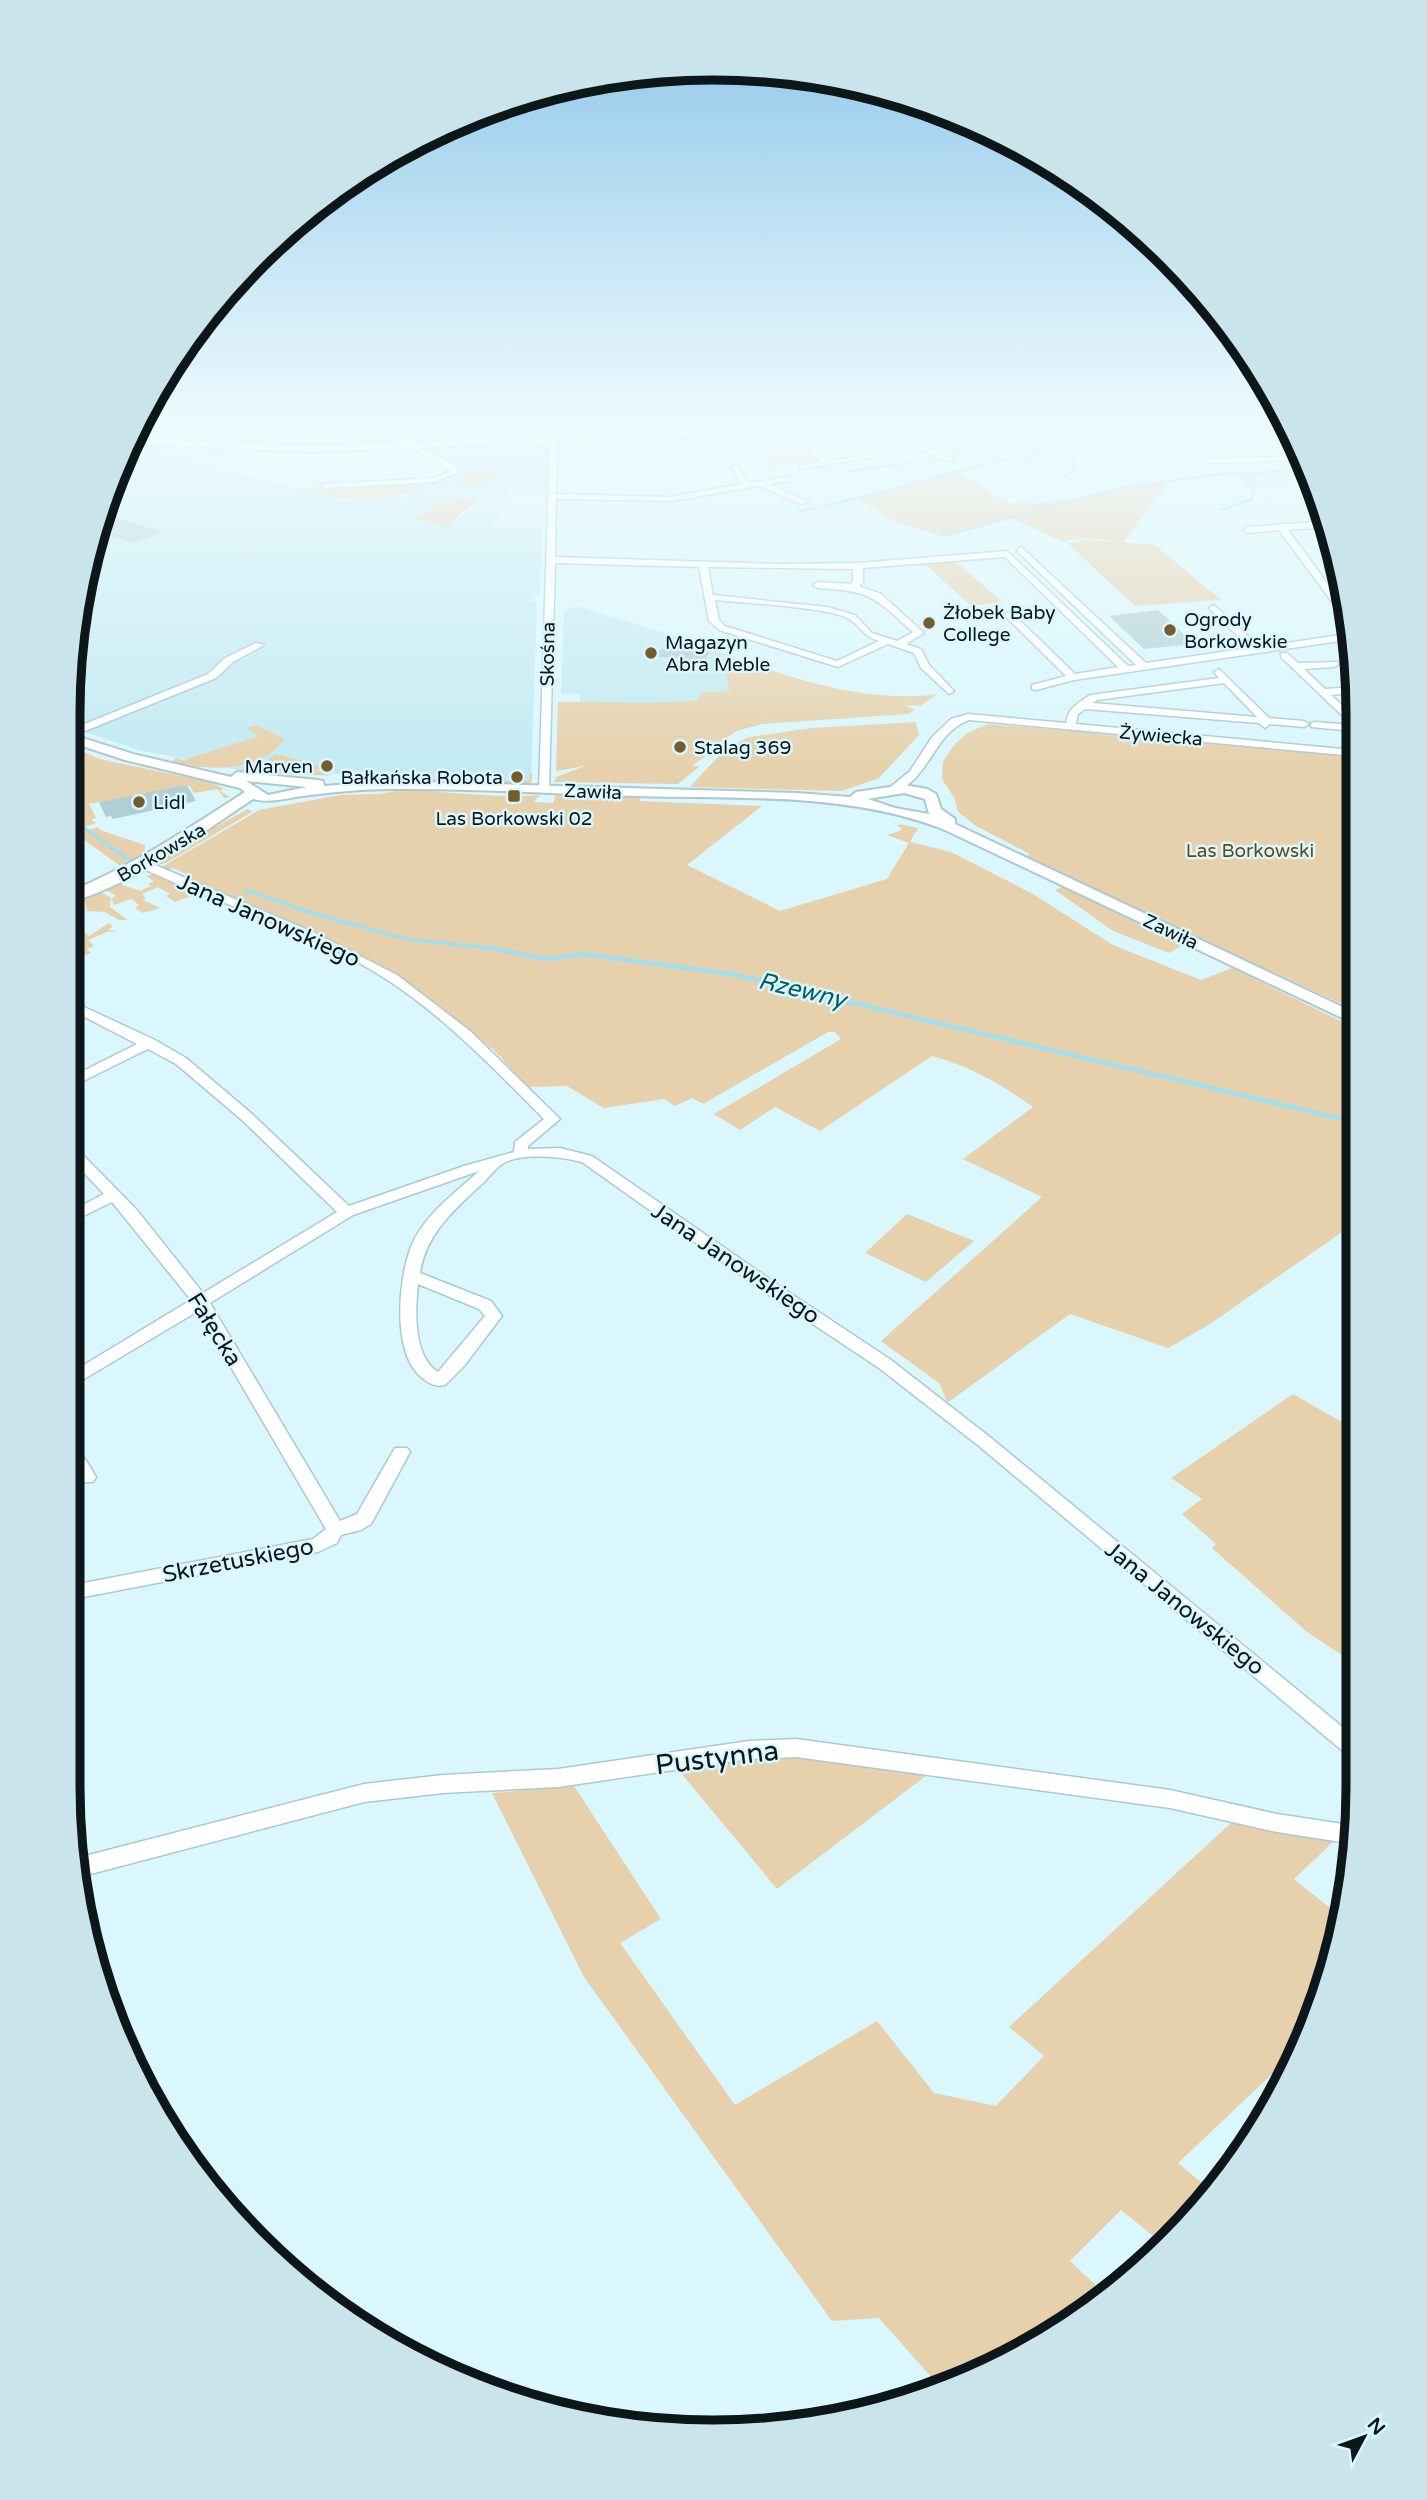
<svg xmlns="http://www.w3.org/2000/svg" width="1427" height="2500" viewBox="0 0 1427 2500" font-family="'Varela Round',sans-serif">
	<style>
		.built { fill: #c3eaf2 }
		.green { fill: #e6d1ac }
		.lines { fill: none; stroke-linecap: round; stroke-linejoin: round }
		.stream-far2 { stroke: #a2deeb; stroke-width: 2.5 }
		.stream-far1 { stroke: #a2deeb; stroke-width: 3.5 }
		.stream { stroke: #a2deeb; stroke-width: 4.5 }
		.building { fill: #b1ced4 }
		.minor-casing { stroke: #acc9cf; stroke-width: 3 }
		.tertiary-casing { stroke: #acc9cf; stroke-width: 4 }
		.minor { fill: #fff; fill-rule: evenodd }
		.tertiary { fill: #fff; fill-rule: evenodd }
		.poi-dot { fill: #755c2d; stroke: #d9f7fd; stroke-width: 2.5 }
		.labels { text-anchor: middle; stroke-width: 5; stroke-linejoin: round; paint-order: stroke }
		.far-poi-label { font-size: 19px; fill: #0d1719; stroke: #d9f7fd; text-anchor: start }
		.far-street-label { font-size: 19px; fill: #0d1719; stroke: #d9f7fd }
		.far-park-label { font-size: 19px; fill: #644a18; stroke: #d9f7fd }
		.street-label { font-size: 23px; fill: #0d1719; stroke: #d9f7fd }
		.water-label { font-size: 24px; font-style: italic; fill: #055c6a; stroke: #d9f7fd }
		.near-street-label { font-size: 28px; fill: #0d1719; stroke: #d9f7fd }
		.rim { fill: none; stroke: #0d1719; stroke-width: 9 }
	</style>
	<rect width="100%" height="100%" fill="#d9f7fd"/>
	<path class="built" d="M548 443 547 490H510L506 497 497 499 450 497 415 519 446 527 466 513H499L493 528H542L540 594 529 601 537 602 531 782 239 770 139 750 70 727V672L102 506 130 445 343 501 408 496 434 482 448 479 459 470 421 447Z
		M1296 473 1312 491H1304L1291 477H1282L1289 486 1252 488 1240 474Z
		M576 606 672 635 748 662 734 666 731 691 701 692 698 700 660 704 580 702V693L561 694 564 612Z"/>
	<path class="green" d="M812 452 821 462 769 466 764 453Z
		M470 469H497L487 486 459 485Z
		M956 470C968 477 1000 502 1011 503 1064 506 1117 488 1170 480L1123 542 1081 538 1063 542 1009 517 942 536 895 522 857 498Z
		M406 482 409 485 434 482C388 507 348 502 299 489L358 488Z
		M419 496 478 499 446 527 414 519 442 502 416 498Z
		M1088 540 1155 545 1221 600 1135 606 1067 543Z
		M954 560 1002 602 971 606 923 562Z
		M748 662C807 684 875 703 938 694L920 706 904 705 915 710 908 714 762 724 737 731 708 751H702L705 757 692 766H700L678 784 554 782 556 777 585 766 556 771 558 702C606 701 651 705 698 700L701 692 730 691 724 665Z
		M916 722 919 735 879 778 842 791 690 787 725 749 749 737 812 728Z
		M988 724 1354 755 1355 1010 1023 858 1030 854 976 826 958 812 955 799 942 779 943 762 954 745 967 733Z
		M256 725 285 739C258 774 211 770 172 763L175 758 184 760 259 736 247 728Z
		M70 746 100 759 209 782 223 788 220 791 230 797 224 798 218 789 194 793 189 785 89 804 96 818 91 820 96 823 72 831 69 829Z
		M276 754 320 766 317 771 331 776 239 770 266 761Z
		M529 774H532V782L524 785 397 782V778L529 781Z
		M402 790C449 791 498 799 540 795L534 802 553 803 556 794 640 796 639 801 762 806 687 865 780 911 887 879 909 843 887 835 900 831 902 828 897 826 900 824 918 828 910 842 951 852 1033 894 1113 945 1201 980 1232 968 1355 1028V1223L1207 1326 1168 1348 1070 1314 947 1403 940 1384 881 1341 1042 1197 963 1159 1033 1107C1001 1084 970 1066 932 1056L820 1131 775 1107 740 1130 714 1114 841 1039 835 1032H828L703 1104 692 1098 675 1106 664 1099 604 1108 567 1086 528 1087 494 1050 381 967 189 880 190 876 173 868 165 871 160 868 259 810 340 795 379 794Z
		M248 809 252 812 166 863 154 866 156 859Z
		M98 827 100 830 145 845 144 856 123 868 76 834Z
		M154 874 198 893H189L192 896 175 902 166 896 170 894 158 887 142 894 146 899 143 900 160 908 143 913 135 908 139 905 131 899 114 905 112 898 116 896 105 889 117 883 140 891 151 886 148 884 154 881 146 876Z
		M1062 887 1183 945 1169 953 1113 931 1055 890Z
		M99 891 111 898 110 907 128 920H119L105 912 87 911 84 898Z
		M109 923 113 926 108 930 120 931 107 932 88 940 94 946 87 949 91 953 84 956 69 945V936L85 933 89 936Z
		M907 1214 974 1241 926 1282 865 1253Z
		M1293 1394 1356 1430 1357 1665 1307 1632 1212 1548 1216 1544 1182 1514 1202 1499 1171 1478Z
		M804 1756 927 1775 777 1889 676 1767 736 1759Z
		M574 1786 661 1919 620 1943 735 2105 877 2021 934 2093 996 2106 1044 2056 1009 2027 1231 1823 1334 1841 1294 1879 1340 1916 1325 1994 1301 2047 1178 2163 1208 2188 1162 2243 1121 2210 1070 2261 1104 2293 960 2383 940 2387 879 2318 832 2321 584 1977 492 1793Z"/>
	<g class="lines">
		<path class="stream-far2" d="M1013 424 1096 448 1174 447
			M1182 447 1299 453
			M952 456 1020 447H1089
			M837 473 938 459
			M1239 474 1251 488
			M1064 476 1075 469 1069 451
			M826 506 999 461 1069 451V448
			M1221 510 1252 499 1254 492
			M800 511 814 508
			M943 536 1124 487 1221 474 1286 471 1288 466 1284 462"/>
		<path class="stream-far1" d="M69 817 129 860
			M246 890 305 911 406 939 499 949"/>
		<path class="stream" d="M487 947 546 959 583 954 731 974 1355 1122"/>
	</g>
	<path class="building" d="M101 513 163 532 134 543 97 532Z
		M1158 610 1194 644 1144 649 1109 616Z
		M684 640 710 650 705 660 647 656Z
		M187 785 196 801 113 819 111 816 106 817 99 802Z"/>
	<g class="lines">
		<defs>
			<path id="minor" d="M142 420 153 428 158 444 151 442 146 429 140 424Z
				M432 420H440L442 425 430 436 399 445V441L424 432 434 424Z
				M588 420H598L558 441 556 494 671 497 741 484 732 467 736 465 749 483 789 477V481L769 484 808 502 801 504 759 486 671 501 556 499 555 557 782 564 858 563 1007 551 1128 666 1136 665 1018 552 1017 550 1021 547 1146 663 1250 648 1211 610 1209 608 1214 605 1260 647 1353 633V639L1074 680 1036 690 1032 689V685L1066 676 1006 617V613H1012L1075 674 1118 667 1005 557 863 568V582L859 586 881 594 924 633 906 644 921 649 929 665 954 691 949 694 921 668 914 653 888 644 838 667 719 630 709 621 699 567 555 563 549 789 539 791 550 440ZM708 567 853 569V581L851 584 818 582 813 585 818 588C872 591 874 597 913 632L897 641 872 633 855 615 827 607 713 595ZM715 600C742 603 830 607 849 619 862 627 862 636 879 641L837 661 725 626 719 620Z
				M885 425 891 430 954 459 947 461 885 434 881 427Z
				M795 428 828 461 877 454 881 456 800 469V465L821 462 792 432Z
				M1051 434 1054 438 1004 439 1000 437 1004 435Z
				M410 443H416L457 467 458 472 435 482 324 488 320 486 324 484 434 478 450 471 410 447Z
				M1300 456 1302 460 1208 463 1204 461 1208 459Z
				M1328 521 1329 527 1288 530 1349 613 1352 626 1349 625 1279 530 1247 533 1243 530 1247 527Z
				M256 643 264 645 233 662 216 678 70 737V730L208 674 225 658Z
				M1281 653H1287L1298 663 1338 662 1339 664 1334 667 1304 669 1325 689 1353 687V693L1331 695 1354 716V731L1311 727V723L1315 722 1352 725 1281 657Z
				M1219 669 1269 718 1304 721 1309 724 1304 727 1270 724 1265 728 1259 723 1085 709 1078 714 1076 724 1354 750V756L969 720C933 733 930 780 894 792L888 789 910 771 932 737 951 719 968 714 1066 723C1069 706 1078 704 1090 695L1219 678 1214 672ZM1224 683 1257 717 1093 703 1097 700Z
				M141 859 315 933 397 975 470 1031 560 1119 528 1146V1149L560 1148 592 1156 781 1287 891 1360 991 1438 1357 1739V1760L1350 1757 979 1446 879 1368 769 1295 582 1162C562 1157 521 1152 502 1164 496 1168 489 1177 483 1183 455 1209 426 1233 420 1273L491 1301 502 1316 464 1366 445 1385C437 1387 432 1385 425 1380 391 1358 398 1280 411 1247 423 1216 455 1193 479 1171L353 1215 210 1303 340 1521 357 1514 395 1448H407L410 1452 371 1524 361 1530 341 1535 337 1543 318 1552 68 1600V1586L313 1539 326 1529 198 1311 69 1388V1374L191 1300 112 1202 69 1223V1212L104 1194 69 1157V1145L74 1146 136 1209 203 1293 337 1212 242 1120 176 1064 148 1049 69 1088V1078L137 1044 69 1009V1000L155 1040 186 1058 252 1114 349 1206 464 1166 514 1152 515 1142 544 1119C495 1070 447 1019 389 981 312 930 220 905 137 866V860ZM418 1284 479 1309 485 1316 438 1372C413 1356 415 1310 418 1284Z
				M69 1446C81 1449 90 1467 96 1477L93 1482H81L69 1465Z
				M796 1739 1170 1790 1277 1814 1356 1826 1354 1844 1277 1832 1170 1808 796 1757 749 1759 558 1787 443 1793 364 1802 83 1876 81 1857 364 1784 443 1775 558 1769 749 1741Z"/>
			<path id="tertiary" d="M975 420H1051L1046 423 309 452 131 444 133 438 309 446Z
				M70 734 133 754 231 777 237 772 318 780 323 781 324 786 389 781 797 793 850 797 856 792 904 785 927 789 936 794 941 809 955 819V824L1355 1013V1024L945 830C850 792 737 799 635 796 553 794 471 788 390 789 363 789 336 792 310 795 289 797 273 804 253 799 200 834 130 887 69 902V892C132 866 188 829 245 792L240 788 125 760 70 742ZM246 781 307 787 268 795ZM904 793 925 799 929 814 895 808 868 799Z"/>
		</defs>
		<use href="#minor" class="minor-casing"/>
		<use href="#tertiary" class="tertiary-casing"/>
		<use href="#minor" class="minor"/>
		<use href="#tertiary" class="tertiary"/>
	</g>
	<linearGradient id="sky" x2="0" y2="1"><stop stop-color="#8cc5e9"/><stop offset="0.55" stop-color="#eefbfe"/><stop offset="1" stop-color="#eefbfe" stop-opacity="0"/></linearGradient>
	<rect width="1427" height="770" fill="url(#sky)"/>
	<g class="poi-dot">
		<circle cx="929" cy="623" r="7"/>
		<circle cx="1170" cy="630" r="7"/>
		<circle cx="651" cy="653" r="7"/>
		<circle cx="680" cy="747" r="7"/>
		<circle cx="327" cy="766" r="7"/>
		<circle cx="517" cy="777" r="7"/>
		<rect x="507" y="789" width="14" height="14" rx="3.5"/>
		<circle cx="139" cy="802" r="7"/>
	</g>
	<g class="labels">
		<g class="far-poi-label">
			<text x="943" y="619">Żłobek Baby<tspan x="943" dy="22">College</tspan></text>
			<text x="1184" y="626">Ogrody<tspan x="1184" dy="22">Borkowskie</tspan></text>
			<text x="665" y="649">Magazyn<tspan x="665" dy="22">Abra Meble</tspan></text>
			<text x="694" y="754">Stalag 369</text>
			<text x="313" y="773" text-anchor="end">Marven</text>
			<text x="503" y="784" text-anchor="end">Bałkańska Robota</text>
			<text x="153" y="809">Lidl</text>
			<text x="514" y="825" text-anchor="middle">Las Borkowski 02</text>
		</g>
		<g class="far-street-label">
			<text transform="translate(547 654) rotate(-89)" y="7">Skośna</text>
			<text transform="translate(1161 735) rotate(5)" y="7">Żywiecka</text>
			<text transform="translate(593 791) rotate(2)" y="7">Zawiła</text>
			<text transform="translate(161 852) rotate(-30)" y="7">Borkowska</text>
			<text transform="translate(1171 931) rotate(25)" y="7">Zawiła</text>
		</g>
		<g class="far-park-label">
			<text x="1250" y="857">Las Borkowski</text>
		</g>
		<g class="street-label">
			<text transform="translate(269 920) rotate(24)" y="8">Jana Janowskiego</text>
			<text transform="translate(736 1263) rotate(34)" y="8">Jana Janowskiego</text>
			<text transform="translate(215 1329) rotate(58)" y="8">Fałęcka</text>
			<text transform="translate(238 1560) rotate(-11)" y="8">Skrzetuskiego</text>
			<text transform="translate(1185 1608) rotate(39)" y="8">Jana Janowskiego</text>
		</g>
		<g class="water-label">
			<text transform="translate(802 990) rotate(13)" y="8">Rzewny</text>
		</g>
		<g class="near-street-label">
			<text transform="translate(717 1757) rotate(-7)" y="10">Pustynna</text>
		</g>
	</g>
	<path d="M0 0H1427V2500H0ZM713 80H713A633 633 0 0 1 1346 713V1787A633 633 0 0 1 713 2420H713A633 633 0 0 1 80 1787V713A633 633 0 0 1 713 80Z" fill="#c9e5eb" fill-rule="evenodd"/>
	<path class="rim" d="M713 80H713A633 633 0 0 1 1346 713V1787A633 633 0 0 1 713 2420H713A633 633 0 0 1 80 1787V713A633 633 0 0 1 713 80Z"/>
	<g transform="translate(1364 2437) rotate(49)" stroke="#d9f7fd" stroke-width="5" paint-order="stroke">
	<path d="M0-5L12 26L0 18L-12 26Z" fill="#0d1719"/>
	<text y="-10" font-size="19" font-weight="bold" text-anchor="middle" fill="#0d1719">N</text>
	</g>
</svg>
